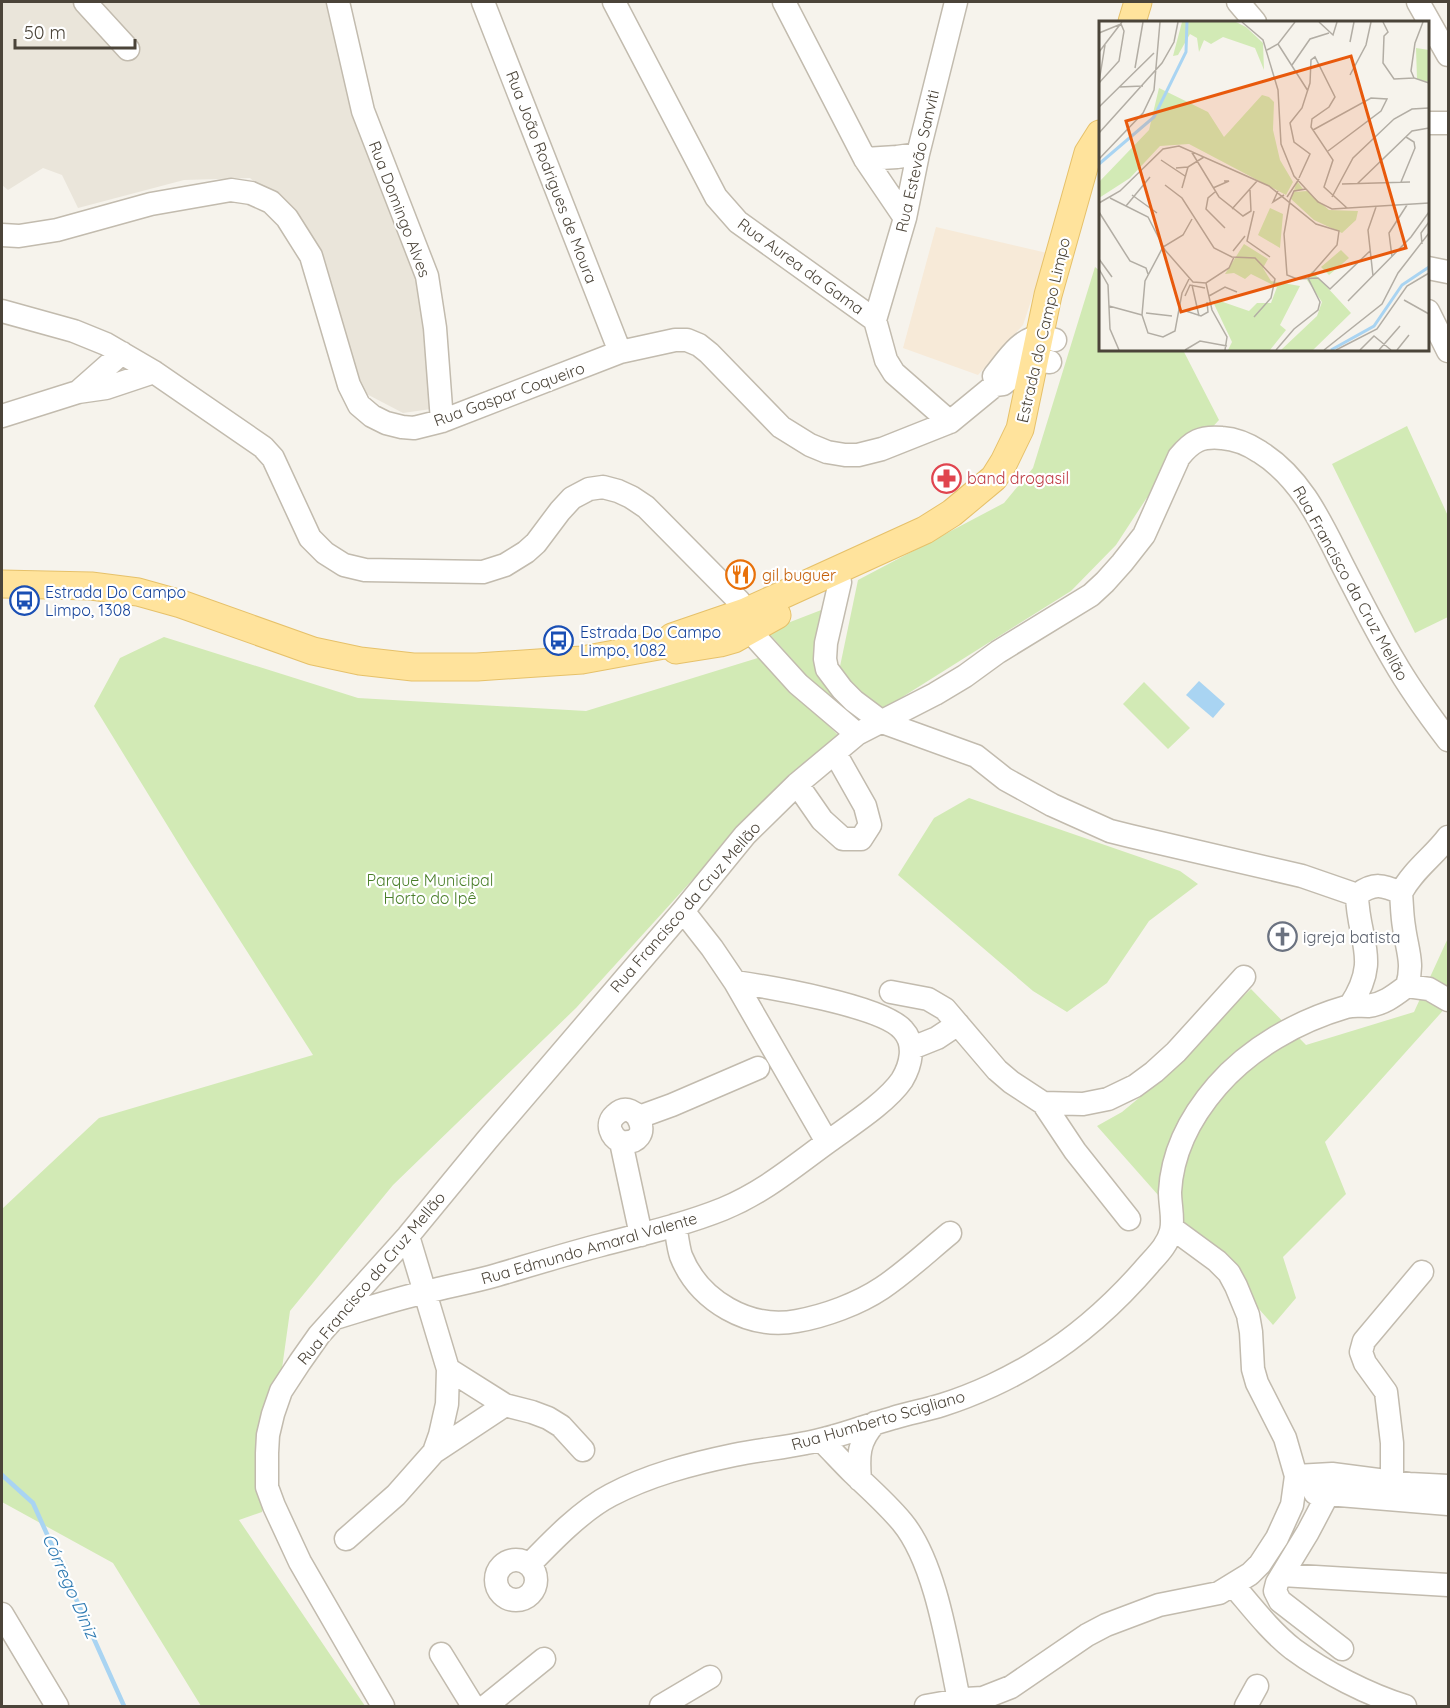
<svg xmlns="http://www.w3.org/2000/svg" width="1450" height="1708" viewBox="0 0 1450 1708" font-family="Quicksand,sans-serif">
	<style>
		.residential { fill: #eae5da }
		.commercial { fill: #f7ead8 }
		.green { fill: #d2eab5 }
		.water { fill: #a9d4f2 }
		.lines { fill: none; stroke-linecap: round; stroke-linejoin: round }
		.stream { stroke: #a9d4f2; stroke-width: 4.5 }
		.minor-casing { stroke: #c2bbae; stroke-width: 25 }
		.major-casing { stroke: #e6c16a; stroke-width: 29 }
		.minor { stroke: #fff; stroke-width: 22 }
		.major { stroke: #ffe39c; stroke-width: 27 }
		.labels { text-anchor: middle; stroke-width: 4.5; stroke-linejoin: round; paint-order: stroke }
		.street-label { font-size: 16px; fill: #4b4439; stroke: #fff }
		.health-label { font-size: 16px; fill: #be3a42; stroke: #fff; text-anchor: start }
		.food-label { font-size: 16px; fill: #c56008; stroke: #fff; text-anchor: start }
		.transit-label { font-size: 16px; fill: #164399; stroke: #fff; text-anchor: start }
		.park-label { font-size: 16px; fill: #4a7f2a; stroke: #fff }
		.worship-label { font-size: 16px; fill: #5b616d; stroke: #fff; text-anchor: start }
		.water-label { font-size: 18px; font-style: italic; fill: #2e7ab2; stroke: #fff }
		.inset-river { fill: none; stroke: #a9d4f2; stroke-width: 3 }
		.inset-road { fill: none; stroke: #b2ada4; stroke-width: 1.5 }
		.view { fill: #e8590c; fill-opacity: 0.15; stroke: #e8590c; stroke-width: 3 }
		.inset-edge { fill: none; stroke: #4b4439; stroke-width: 3 }
	</style>
	<rect width="100%" height="100%" fill="#f6f3ec"/>
	<path class="residential" d="M2 2H345L371 120 433 263 445 407 403 413 359 390 303 224 250 178 184 180 78 208 62 175 43 168 8 190 2 185Z"/>
	<path class="commercial" d="M936 227 1047 253 1023 325 978 375 903 348Z"/>
	<path class="green" d="M1095 267 1100 271V350H1183L1219 420 1146 499 1116 545 1071 591 877 713 838 676 858 580 1004 503 1033 468Z
		M1407 426 1448 516V617L1415 633 1332 464Z
		M829 607 820 654 852 712 812 682 767 631Z
		M164 637 358 698 586 711 761 657 841 738 704 867 576 1008 393 1185 290 1311 262 1512 239 1520 365 1706H201L113 1563 2 1502V1209L99 1118 313 1055 188 859 94 706 120 658Z
		M1144 682 1190 728 1168 749 1123 704Z
		M969 798 1180 871 1198 884 1149 921 1107 983 1067 1012 1033 991 898 875 934 818Z
		M1448 938V1005L1325 1142 1346 1194 1283 1257 1296 1298 1273 1325 1097 1126 1122 1112 1151 1088 1187 1049 1251 989 1306 1045 1414 1012Z"/>
	<path class="water" d="M1199 681 1225 704 1213 718 1186 695Z"/>
	<g class="lines">
		<path class="stream" d="M2 1475 33 1503 124 1706"/>
		<defs>
			<path id="minor" d="M85 2 128 49
				M338 2 363 111 427 276 435 328 442 421
				M483 2 620 352
				M614 2 716 197 738 222 875 320 886 360 894 373 950 422
				M784 2 865 159 905 218
				M1238 2 1255 22
				M1418 2 1448 55
				M1428 123H1448
				M865 159 897 157 918 154
				M2 235 19 236 57 230 151 204 231 190 251 193 271 202 287 218 311 256 349 385 359 405 372 416 386 423 402 427 414 428 442 421 620 352 675 340H687L699 345 709 353 781 427 810 445 827 452 845 455H858L882 449 950 422 995 385 1003 384 1034 360 1050 362
				M1428 268 1448 272
				M2 311 74 331 106 344 154 372 263 447 273 458 310 538 325 553 344 565 365 570 483 572 505 565 526 552 536 543 560 511 572 498 589 489 603 487 618 491 631 497 646 507 739 601 745 612
				M1428 311 1448 351
				M875 320 905 218 918 154 956 2
				M995 380 994 376C1005 363 1021 336 1041 337 1046 337 1051 339 1055 340
				M79 391 122 353
				M2 416 78 392 106 388 154 372
				M840 582 826 643 825 659 827 669 842 689 854 701 882 722 976 756 1005 779 1052 805 1110 831 1130 836 1302 876 1357 895C1374 882 1383 885 1401 893 1412 871 1434 856 1448 837
				M757 617 753 619 749 630 798 684 857 734
				M797 784 822 820 843 839H861L870 825 865 806 835 753
				M1401 893C1402 904 1402 916 1404 927 1407 950 1414 963 1407 986
				M683 911 712 948 735 982 827 1142
				M891 992 928 999 945 1009 997 1070 1011 1082 1043 1103 1083 1104 1108 1099 1135 1086 1154 1072 1176 1052 1244 977
				M1350 1006C1381 959 1358 942 1357 895
				M912 1048 937 1038 958 1024
				M1043 1103 1075 1151 1129 1219
				M639 1117 672 1105 758 1068
				M621 1142C658 1146 637 1094 615 1115 605 1124 611 1137 621 1142L641 1235
				M675 1225C677 1235 678 1247 681 1256 699 1301 749 1330 797 1321 825 1316 858 1304 882 1288 906 1272 928 1251 950 1233
				M408 1236 448 1369 447 1404 440 1435 434 1452
				M335 1318C365 1309 395 1299 426 1292 449 1286 473 1282 497 1275 531 1265 566 1254 601 1245 642 1234 683 1225 723 1209 764 1192 793 1167 829 1141 851 1125 887 1102 902 1080 911 1065 916 1044 903 1030 883 1006 769 987 735 982
				M448 1369 505 1405 532 1412 548 1418 561 1426 583 1450
				M821 1440C832 1451 842 1462 853 1473 870 1489 887 1504 902 1522 936 1563 948 1648 959 1700L964 1706
				M1296 1476 1332 1474 1409 1484 1448 1486
				M860 1480C858 1456 858 1441 875 1423
				M1392 1482V1443L1386 1392 1365 1363 1361 1352 1364 1341 1422 1272
				M1315 1493 1448 1504
				M1328 1494 1308 1532 1277 1583 1275 1591 1280 1601 1342 1649
				M346 1539 396 1495 434 1452 505 1405
				M496 1580a20 20 0 1 1 40 0a20 20 0 1 1-40 0Z
				M529 1565C552 1541 582 1510 611 1495 649 1475 691 1464 734 1455 758 1450 782 1448 806 1443 836 1438 864 1426 893 1418 909 1413 926 1410 942 1405 974 1395 1011 1378 1039 1360 1080 1335 1118 1300 1149 1264 1158 1254 1168 1244 1171 1231 1174 1220 1170 1205 1170 1192 1172 1152 1191 1116 1217 1086 1250 1048 1298 1021 1346 1007 1353 1005 1360 1006 1368 1006 1384 1004 1395 995 1407 986L1429 989 1448 1000
				M1282 1575 1448 1585
				M1233 1585C1252 1607 1270 1631 1293 1649 1324 1672 1369 1695 1405 1706
				M2 1614 57 1706
				M441 1654 473 1706
				M383 1706 300 1562 274 1506 267 1487V1453L268 1435 273 1414 281 1391 300 1362 319 1335 408 1236 487 1140 683 911 745 835 797 784 857 734 935 694 965 676 998 652 1091 595 1105 582 1122 563 1144 535 1179 457C1192 441 1201 436 1222 438 1236 439 1248 444 1260 452 1303 479 1322 525 1344 568 1360 599 1376 631 1394 661 1410 689 1429 715 1448 740
				M486 1706 544 1659
				M661 1706 710 1677
				M926 1706 965 1699 983 1698 1011 1687 1087 1635 1106 1625 1159 1605 1219 1593 1250 1574 1260 1564 1277 1538 1292 1505 1296 1476 1285 1438 1257 1383 1253 1369 1251 1332 1248 1315 1236 1286 1229 1273 1217 1261 1172 1228
				M1246 1706 1257 1686"/>
			<path id="major" d="M1132 22 1138 2
				M2 584 91 586 138 592 181 604 313 651 360 661 413 667H477L582 660 664 645 672 637 745 612 925 530 952 513 994 478 1004 462 1020 429 1048 295 1088 153 1100 134
				M676 650 720 643 734 639 777 615"/>
		</defs>
		<use href="#minor" class="minor-casing"/>
		<use href="#major" class="major-casing"/>
		<use href="#minor" class="minor"/>
		<use href="#major" class="major"/>
	</g>
	<defs>
		<symbol id="pharmacy-ring" viewBox="-11 -11 22 22"><circle r="9.5" fill="#fff" stroke="#e0444e" stroke-width="1.5"/><path d="M-2-6h4v4h4v4h-4v4h-4v-4h-4v-4h4Z" fill="#e0444e"/></symbol>
		<symbol id="restaurant-ring" viewBox="-11 -11 22 22"><circle r="9.5" fill="#fff" stroke="#e8710a" stroke-width="1.5"/><path d="M-5-6h1v4h1v-4h1v4h1v-4h1v5L-1.5 .5V6h-2V.5L-5-1ZM5-6V6H3V1.5H1.5Q1.5-4 5-6Z" fill="#e8710a"/></symbol>
		<symbol id="bus-ring" viewBox="-11 -11 22 22"><circle r="9.5" fill="#fff" stroke="#1a4fb4" stroke-width="1.5"/><path d="M-5-6H5V4H4V6H2V4H-2V6H-4V4H-5ZM-3.5-4V0h7V-4ZM-3.5 1.2v1.5H-2V1.2ZM2 1.2v1.5H3.5V1.2Z" fill="#1a4fb4"/></symbol>
		<symbol id="church-ring" viewBox="-11 -11 22 22"><circle r="9.5" fill="#fff" stroke="#6b7280" stroke-width="1.5"/><path d="M-1.2-6h2.4v3.5h3.3v2.4h-3.3V6h-2.4V-.1h-3.3v-2.4h3.3Z" fill="#6b7280"/></symbol>
	</defs>
	<g fill-rule="evenodd">
		<use href="#pharmacy-ring" x="930" y="462" width="33" height="33"/>
		<use href="#restaurant-ring" x="724" y="558" width="33" height="33"/>
		<use href="#bus-ring" x="8" y="584" width="33" height="33"/>
		<use href="#bus-ring" x="542" y="624" width="33" height="33"/>
		<use href="#church-ring" x="1266" y="920" width="33" height="33"/>
	</g>
	<g class="labels">
		<g class="street-label">
			<text transform="translate(917 161) rotate(-77)" y="6">Rua Estevão Sanviti</text>
			<text transform="translate(552 177) rotate(69)" y="6">Rua João Rodrigues de Moura</text>
			<text transform="translate(400 209) rotate(69)" y="6">Rua Domingo Alves</text>
			<text transform="translate(801 266) rotate(36)" y="6">Rua Aurea da Gama</text>
			<text transform="translate(1043 330) rotate(-77)" y="6">Estrada do Campo Limpo</text>
			<text transform="translate(509 394) rotate(-20)" y="6">Rua Gaspar Coqueiro</text>
			<text transform="translate(1351 583) rotate(61)" y="6">Rua Francisco da Cruz Mellão</text>
			<text transform="translate(685 907) rotate(-49)" y="6">Rua Francisco da Cruz Mellão</text>
			<text transform="translate(589 1248) rotate(-16)" y="6">Rua Edmundo Amaral Valente</text>
			<text transform="translate(371 1278) rotate(-50)" y="6">Rua Francisco da Cruz Mellão</text>
			<text transform="translate(878 1420) rotate(-16)" y="6">Rua Humberto Scigliano</text>
		</g>
		<g class="health-label">
			<text x="967" y="484">band drogasil</text>
		</g>
		<g class="food-label">
			<text x="762" y="581">gil buguer</text>
		</g>
		<g class="transit-label">
			<text x="45" y="598">Estrada Do Campo<tspan x="45" dy="18">Limpo, 1308</tspan></text>
			<text x="580" y="638">Estrada Do Campo<tspan x="580" dy="18">Limpo, 1082</tspan></text>
		</g>
		<g class="park-label">
			<text x="430" y="886">Parque Municipal<tspan x="430" dy="18">Horto do Ipê</tspan></text>
		</g>
		<g class="worship-label">
			<text x="1303" y="943">igreja batista</text>
		</g>
		<g class="water-label">
			<text transform="translate(70 1586) rotate(66)" y="6">Córrego Diniz</text>
		</g>
	</g>
	<g transform="translate(1099 21)">
		<rect width="330" height="330" fill="#f6f3ec"/>
		<path d="M83 1H137L147 6 164 22 165 49 156 27 124 16 112 23 105 19 100 31 98 17 91 13 79 34 74 35ZM317 27 330 29V61L318 58ZM60 67 109 91 125 116 163 74 170 76 175 81 174 109 181 139 194 161 187 174 90 123 61 125 31 157 0 177V161L50 109ZM198 160 204 168 195 171 208 170 230 189 259 190 257 199 243 212 215 199 192 178ZM171 187 184 193 181 227 159 214ZM145 223 169 238 164 247 172 260 201 265 181 304 187 309 171 329H129L133 321 115 283 121 280 150 290 158 282H172L178 266 152 253 146 258 135 252 126 253ZM242 229 250 237 230 254 222 246ZM213 250 252 292 214 329H182L218 295 223 281 208 259Z" fill="#d2eab5"/>
		<path class="inset-river" d="M0 143 55 96 87 31 88 1M232 329 275 305 303 264 330 246"/>
		<path class="inset-road" d="M143 1 164 19 179 69 182 123 195 155 219 181 233 188 330 182M220 1 234 14 238 1M284 1 289 11 285 15 284 42 295 58 315 57M324 1 316 22 312 50 315 57 330 62M0 12 22 3 25 10 20 40 0 62M251 21 255 1M179 23 209 70M168 29 179 23 196 1M0 31 23 1M193 44 211 18 230 12M36 47 44 1M251 54 267 24 272 1M0 61 6 24M20 66 44 65M0 86 55 32M214 109 272 77 288 78 282 90 229 130M0 112 63 42 75 21 79 1M92 130 120 176 144 195 152 190 151 169M0 138 44 92 55 69 61 1M62 139 86 155M77 147 89 146 105 136M200 157 211 133 195 121 191 102 203 87 211 62 212 39 216 36 236 76 230 86 213 98 212 106 234 139 225 166 248 187M302 161 316 127 315 121 307 116M243 163 311 161M258 163 313 110 330 107M66 164 83 177 115 227 133 236 156 237 176 258 172 277 155 296M83 167 89 146M114 167 130 160H125M207 168 195 170 191 179 185 213 188 254 198 258 219 257 231 268 271 230M179 170 174 181 185 174M116 171 109 177 107 188 126 207M33 174 58 192M188 176 200 158M233 176 254 137 295 98 313 88 330 87M11 177 49 196 66 229 94 261 107 262 130 247 135 236M0 182 21 170 64 128 80 125 170 165 217 203 240 210 238 224 209 257 221 281 219 289 195 308 177 329M27 185 51 156M133 188 158 160M155 190 148 220 171 236M0 191 31 240 47 247 49 253M323 223 322 212 330 201M134 230 146 215M293 236 290 212 308 184M0 238 13 256M0 248 9 264 11 308 20 329M274 255 269 209 277 186M90 258 83 272 76 310 64 316 49 312 43 294 46 260 64 226 84 214 93 198M107 262 113 289 128 316 126 329M93 264 100 295M86 275 91 264 106 267M110 275 126 266 138 271M305 279 330 293M249 280 312 216 330 191M10 285 43 294M87 290 102 295 109 291 108 281M47 292 73 295M86 329 101 320 128 325M225 329 283 283 299 252 330 212M237 329 278 308 308 265 330 252M261 329 275 315 292 329M280 329 301 305M298 329 310 314"/>
		<path class="view" d="M252 35 307 227 82 291 27 100Z"/>
		<rect width="330" height="330" class="inset-edge"/>
	</g>
	<rect width="1450" height="1708" fill="none" stroke="#4b4439" stroke-width="6"/>
	<path d="M15 39v9h120v-9" fill="none" stroke="#4b4439" stroke-width="3"/>
	<text x="24" y="39" font-size="18" fill="#4b4439" stroke="#ffffff" stroke-width="4.5" paint-order="stroke">50 m</text>
</svg>
